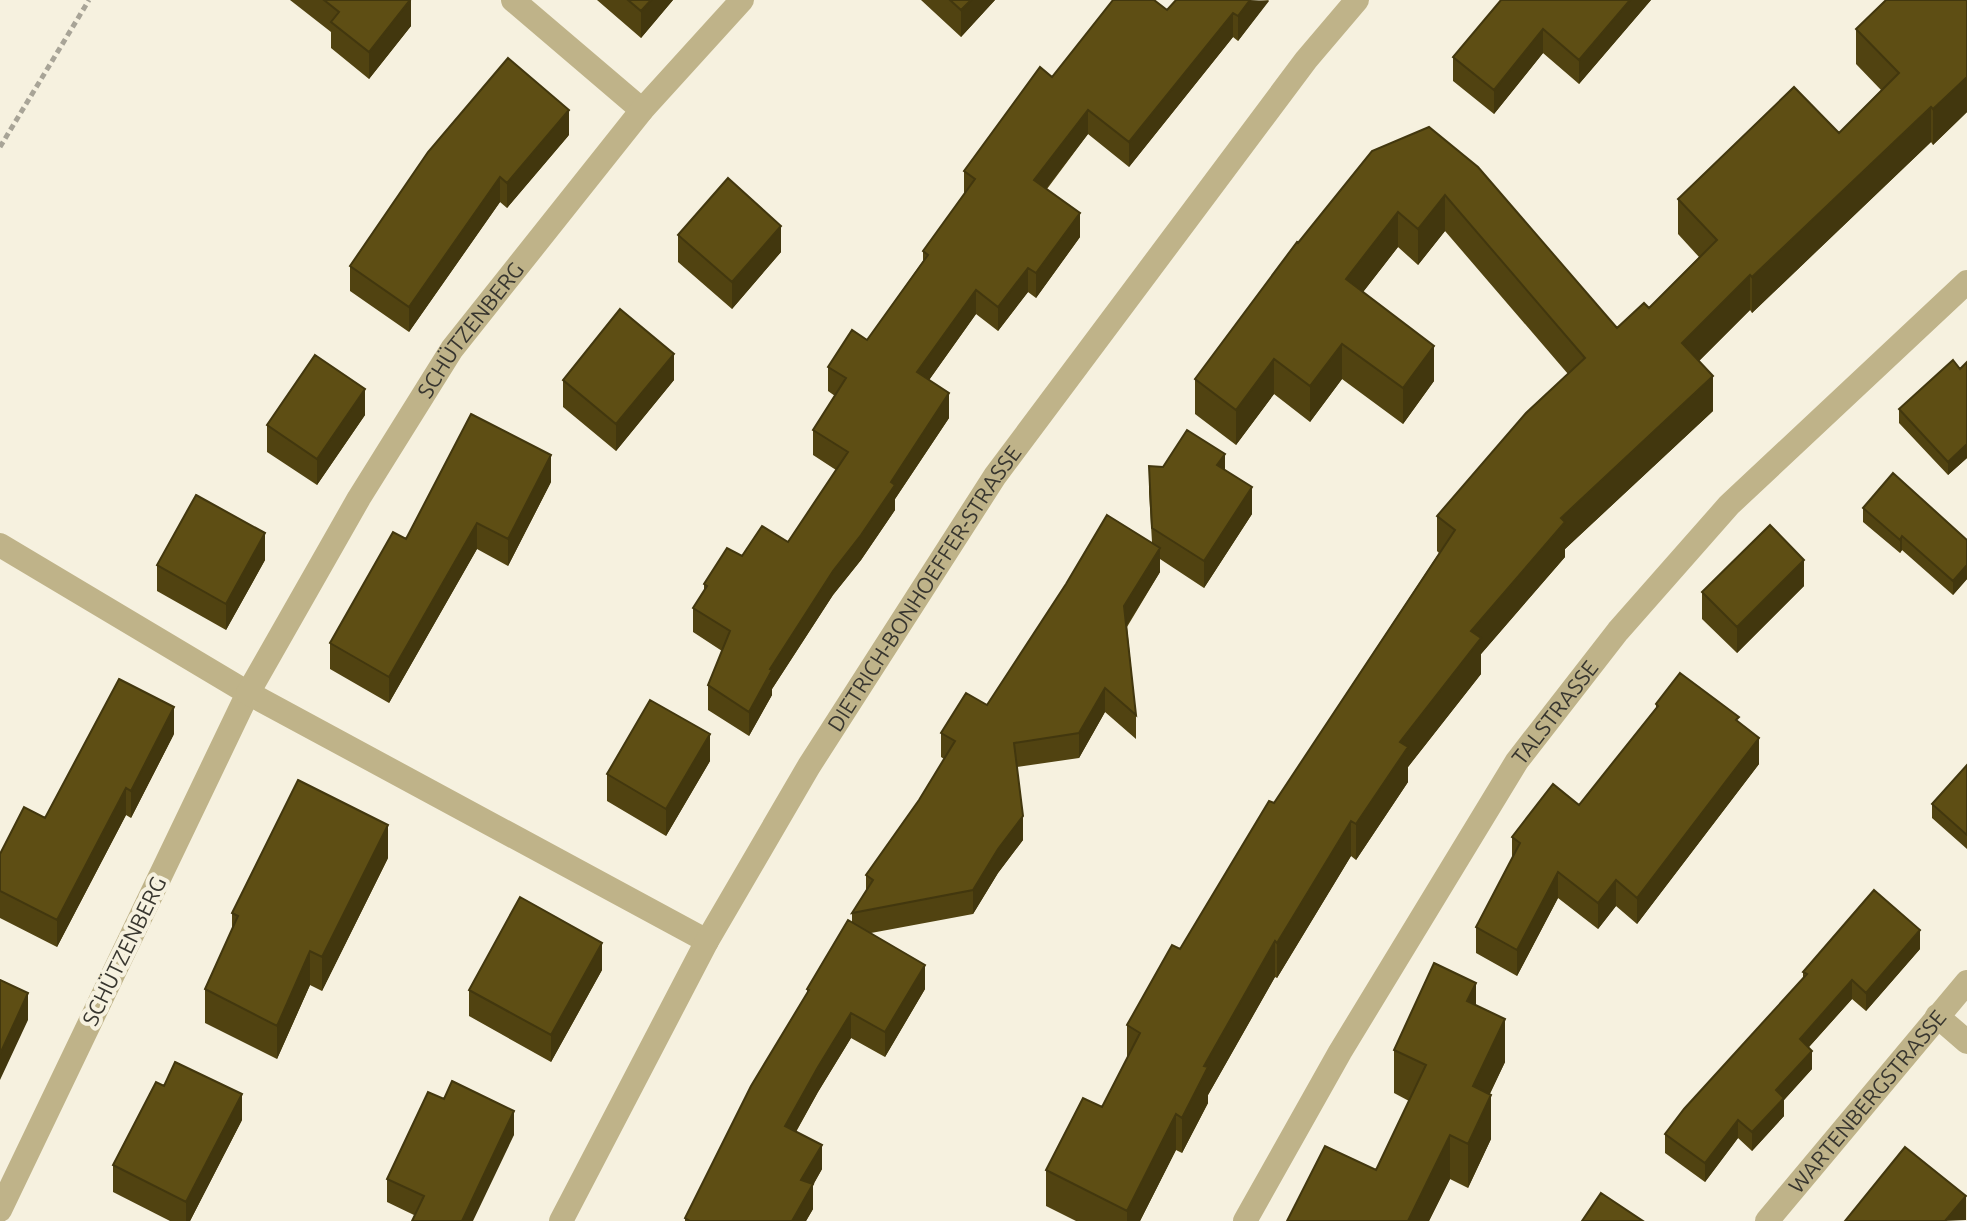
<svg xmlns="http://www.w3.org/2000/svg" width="1967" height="1221" viewBox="0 0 1967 1221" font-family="Ubuntu,sans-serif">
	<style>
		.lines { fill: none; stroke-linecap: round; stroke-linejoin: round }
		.path { stroke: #a8a497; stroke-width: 5; stroke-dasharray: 6 4; stroke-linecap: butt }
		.minor { stroke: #bfb389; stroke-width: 24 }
		.wall { fill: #514311 }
		.shaded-wall { fill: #42370e }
		.building { fill: #5e4e14; stroke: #42370e; stroke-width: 2 }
		.labels { text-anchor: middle; stroke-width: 8; stroke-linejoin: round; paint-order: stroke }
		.street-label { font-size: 22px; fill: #38362f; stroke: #f6f1df }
	</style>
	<rect width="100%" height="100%" fill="#f6f1df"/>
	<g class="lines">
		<path class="path" d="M0 147 89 0"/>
		<g class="minor">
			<path d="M513 0 642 110"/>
			<path d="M0 545 248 693 0 1210"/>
			<path id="s1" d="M707 941 248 693 359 498 452 349 642 110 742 0"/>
			<path d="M1937 1016 1967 1042"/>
			<path id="s2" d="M561 1221 707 941 809 766 995 476 1306 60 1357 0"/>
			<path id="s3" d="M1245 1221 1340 1052 1517 761 1618 631 1729 505 1967 282"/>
			<path id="s4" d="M1767 1221 1967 982"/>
		</g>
	</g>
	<path class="wall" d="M290 0H411V26L369 79 331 48V32Z
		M597 0H673L641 38Z
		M921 0H995L961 37Z
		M1269 0 1238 41 1233 37 1129 167 1088 134 1047 189 1080 237 1036 298 1028 292 998 331 976 314 929 380 949 418 895 499V510L861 560 833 595 772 689V695L749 736 708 710V685L722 651 693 632V608L704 591V584L742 556 788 542 836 470 813 455V430L835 396 828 391V367L867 340 923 261V251L964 195V171L1052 77 1167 10Z
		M1501 0H1651L1579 84 1543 53 1494 114 1453 81V57Z
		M1967 0V112L1933 145 1931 142 1752 313 1750 310 1699 361 1713 411 1565 549V557L1481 654V674L1408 767V782L1356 860 1351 856 1277 978 1275 977 1208 1095V1103L1182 1153 1176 1150 1140 1221H1076L1046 1206V1170L1102 1107 1127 1059V1025L1180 949 1274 803 1439 553 1437 551V516L1568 374 1445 231 1418 265 1398 247 1363 292 1434 381 1403 424 1342 379 1310 422 1274 394 1236 445 1195 414V379L1298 243 1429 127 1617 328 1649 308 1699 257 1678 234V199L1839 133 1881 90 1856 64V29Z
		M569 135 507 208 500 202 409 332 350 291V266Z
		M678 235 781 252 732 309 678 262Z
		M1967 362V458L1948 475 1899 423V409L1960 369Z
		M563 380H674L616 451 563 407Z
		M365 415 317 485 267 452V425Z
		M1149 466 1225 470 1252 514 1204 588 1160 559V572L1127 627 1136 715V739L1105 712 1079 758 1017 767 1023 840 998 873 973 914 871 933 925 989 885 1057 851 1038 818 1092 796 1132 822 1169 813 1185V1209L806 1221H685V1218L807 993V989L852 922V913L866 891V875L919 800 944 759 941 757V733L987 705 1152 542 1149 492Z
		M551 482 508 566 477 549 389 703 330 669V643L406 539Z
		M1863 508 1967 540V579L1953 595 1902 550 1900 553 1863 522Z
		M265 560 226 630 157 591V565Z
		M1804 586 1737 653 1702 619V592Z
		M1656 704 1739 722 1759 764 1637 924 1616 906 1598 929 1558 898 1517 976 1476 953V927L1512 859V837L1579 805 1656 708Z
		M174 734 131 818 126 815 57 947 0 918V854L45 818Z
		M710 761 666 836 607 801V774Z
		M1967 765V849L1932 818V804Z
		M388 858 322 991 310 985 277 1059 205 1023V989L232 930V913Z
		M1920 949 1866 1011 1852 999 1809 1047 1812 1069 1784 1100V1116L1752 1151 1738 1138 1705 1182 1665 1153V1134L1803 978V972Z
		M602 970 551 1062 469 1016V990Z
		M1476 1005 1505 1062 1489 1095 1491 1139 1468 1188 1450 1179 1429 1221H1287L1376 1170 1409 1101 1394 1093V1050Z
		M242 1120 190 1221H170L113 1192V1165Z
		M514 1135 414 1215 387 1202V1179Z"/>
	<path class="shaded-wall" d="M411 0V26L369 79V52Z
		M651 0H673L641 38V11Z
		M971 0H995L961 37V10Z
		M1250 0 1269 1 1238 41V16Z
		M1630 0H1651L1579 84V60Z
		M1233 13V37L1129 167V142Z
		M1543 29V53L1494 114V90Z
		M1967 77V112L1933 145V109Z
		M1931 107V142L1752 313V277Z
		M569 110V135L507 208V183Z
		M1088 110V134L1034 204V180Z
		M500 177V202L409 332V307Z
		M1445 195V231L1418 265V229Z
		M1398 212V247L1346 314V279Z
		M1080 213V237L1036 298V273Z
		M781 226V252L732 309V282Z
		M1028 268V292L998 331V307Z
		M1750 275V310L1682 378V343Z
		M976 290V314L917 397V372Z
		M1342 344V379L1310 422V386Z
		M1434 346V381L1403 424V388Z
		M674 354V380L616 451V424Z
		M1274 359V394L1236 445V410Z
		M1713 376V411L1565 549V557L1481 654V674L1408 767V782L1356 860V824L1400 742 1471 631 1561 518Z
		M365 389V415L317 485V459Z
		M949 393V418L895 499V510L861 560 833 595 772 689V695L749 736V712L770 669Z
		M1967 444V458L1948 475V462Z
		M1225 454V481L1217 465Z
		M551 455V482L508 566V539Z
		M1252 487V514L1204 588V561Z
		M477 523V549L389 703V677Z
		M265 533V560L226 630V604Z
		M1902 536V550L1900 553V540Z
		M1160 548V572L1124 630V606Z
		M1804 560V586L1737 653V627Z
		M1967 565V579L1953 595V581Z
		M1105 688V712L1079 758V733Z
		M174 707V734L131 818V791Z
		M710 734V761L666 836V809Z
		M1759 738V764L1637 924V898Z
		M126 788V815L57 947V920Z
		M1023 816V840L998 873 973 914V890L998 849Z
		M1351 821V856L1277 978V943Z
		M388 825V858L322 991V957Z
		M1558 872V898L1517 976V950Z
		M1616 880V906L1598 929V903Z
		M1920 930V949L1866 1011V993Z
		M1275 941V977L1208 1095V1103L1182 1153V1118L1204 1066Z
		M602 943V970L551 1062V1035Z
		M310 951V985L277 1059V1026Z
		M925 965V989L885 1057V1032Z
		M1852 980V999L1800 1057V1039Z
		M1476 983V1026L1467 1001Z
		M28 993V1020L0 1080V1054Z
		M851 1013V1038L818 1092 785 1151V1126L818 1067Z
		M1505 1019V1062L1473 1130V1086Z
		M1812 1051V1069L1784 1100V1116L1752 1151V1132L1776 1090Z
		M242 1094V1120L190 1221H186V1202Z
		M1491 1095V1139L1468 1188V1144Z
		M514 1111V1135L473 1221H462Z
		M1176 1114V1150L1140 1221H1127V1211Z
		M1738 1120V1138L1705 1182V1163Z
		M1450 1135V1179L1429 1221H1408Z
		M822 1145V1169L813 1185V1209L806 1221H792L801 1180Z
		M1966 1196V1220L1945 1221Z"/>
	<path class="building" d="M324 0H410L369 52 331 22 339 12Z
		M628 0H651L641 11Z
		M950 0H971L961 10Z
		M1113 0H1154L1167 10 1176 0H1250L1238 16 1233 13 1129 142 1088 110 1034 180 1080 213 1036 273 1028 268 998 307 976 290 917 372 949 393 891 482 895 485 861 535 833 571 770 669 772 670 749 712 708 685 730 631 693 608 707 586 704 584 727 548 742 556 762 526 788 542 848 452 813 430 846 378 828 367 852 330 867 340 928 255 923 251 975 179 964 171 1040 67 1052 77Z
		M1501 0H1630L1579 60 1543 29 1494 90 1453 57Z
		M1886 0H1967V77L1933 109 1931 107 1752 277 1750 275 1682 343 1713 376 1561 518 1565 522 1471 631 1481 638 1400 742 1408 747 1356 824 1351 821 1277 943 1275 941 1204 1066 1208 1067 1182 1118 1176 1114 1127 1211 1046 1170 1083 1098 1102 1107 1140 1033 1127 1025 1172 945 1180 949 1269 801 1274 803 1455 530 1437 516 1526 413 1585 358 1445 195 1418 229 1398 212 1346 279 1434 346 1403 388 1342 344 1310 386 1274 359 1236 410 1195 379 1297 242 1298 243 1372 151 1429 127 1478 167 1617 328 1644 303 1649 308 1717 240 1678 199 1794 87 1839 133 1899 73 1856 29Z
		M508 58 569 110 507 183 500 177 409 307 350 266 428 152Z
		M728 178 781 226 732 282 678 235Z
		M620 309 674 354 616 424 563 380Z
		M315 355 365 389 317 459 267 425Z
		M1953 360 1960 369 1967 362V444L1948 462 1899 409Z
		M471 414 551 455 508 539 477 523 389 677 330 643 393 532 406 539Z
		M1187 430 1225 454 1217 465 1252 487 1204 561 1152 528 1149 466 1163 467Z
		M1893 473 1967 540V565L1953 581 1902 536 1900 540 1863 508Z
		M196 495 265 533 226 604 157 565Z
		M1107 515 1160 548 1124 606 1136 715 1105 688 1079 733 1014 743 1023 816 998 849 973 890 852 913 873 880 866 875 919 800 955 741 941 733 966 693 987 705 1066 584Z
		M1770 525 1804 560 1737 627 1702 592Z
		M1680 673 1739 717 1736 720 1759 738 1637 898 1616 880 1598 903 1558 872 1517 950 1476 927 1520 843 1512 837 1553 784 1579 805 1658 706 1656 704Z
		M119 679 174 707 131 791 126 788 57 920 0 891V854L24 807 45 818Z
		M650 700 710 734 666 809 607 774Z
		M1967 765V835L1932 804Z
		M298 780 388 825 322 957 310 951 277 1026 205 989 238 916 232 913Z
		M1874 890 1920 930 1866 993 1852 980 1800 1039 1812 1051 1776 1090 1784 1098 1752 1132 1738 1120 1705 1163 1665 1134 1684 1109 1807 974 1803 972Z
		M520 897 602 943 551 1035 469 990Z
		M848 920 925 965 885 1032 851 1013 818 1067 785 1126 822 1145 801 1180 813 1184 792 1221H690L685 1218 751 1086 809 990 807 989Z
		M1434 963 1476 983 1467 1001 1505 1019 1473 1086 1491 1095 1468 1144 1450 1135 1408 1221H1287L1325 1146 1376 1170 1426 1065 1394 1050Z
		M0 980 28 993 0 1054Z
		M175 1062 242 1094 186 1202 113 1165 156 1082 164 1086Z
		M452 1081 514 1111 462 1221H412L424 1196 387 1179 428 1092 444 1099Z
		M1905 1147 1966 1196 1945 1221H1845Z
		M1601 1193 1643 1221H1582Z"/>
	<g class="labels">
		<g class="street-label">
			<text dy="8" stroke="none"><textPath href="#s1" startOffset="948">SCHÜTZENBERG</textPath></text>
			<text dy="8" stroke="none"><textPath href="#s2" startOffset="730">DIETRICH-BONHOEFFER-STRASSE</textPath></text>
			<text dy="8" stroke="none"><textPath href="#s3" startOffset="596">TALSTRASSE</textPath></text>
			<text transform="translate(124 951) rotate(-64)" y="8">SCHÜTZENBERG</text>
			<text dy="8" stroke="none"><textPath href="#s4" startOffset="156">WARTENBERGSTRASSE</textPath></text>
		</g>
	</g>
</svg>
